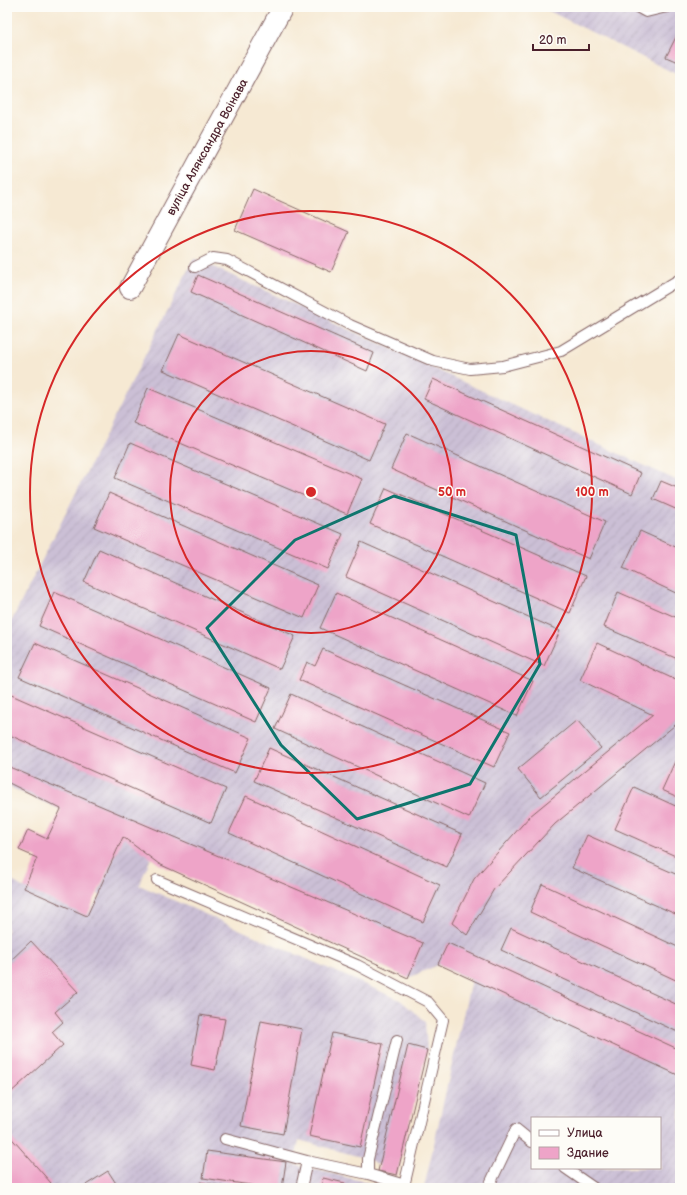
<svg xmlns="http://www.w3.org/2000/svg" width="687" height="1195" viewBox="0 0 687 1195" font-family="'Balsamiq Sans',sans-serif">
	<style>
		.industrial { fill: url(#industrial-furrows); fill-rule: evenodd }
		.building { fill: #eea4c8 }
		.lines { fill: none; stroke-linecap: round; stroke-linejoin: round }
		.service-casing { stroke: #866666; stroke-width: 12 }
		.minor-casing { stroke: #866666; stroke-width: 22 }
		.service { stroke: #fff; stroke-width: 10 }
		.minor { stroke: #fff; stroke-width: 20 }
		.marked { fill: none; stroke: #0f766e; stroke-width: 3; stroke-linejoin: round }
		.ring { fill: none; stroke: #d62828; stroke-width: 2 }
		.labels { text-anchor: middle; stroke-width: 3; stroke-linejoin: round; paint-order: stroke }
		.street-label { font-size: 12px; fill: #4a1f2b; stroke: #fdfcf7 }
		.centre { fill: #d62828; stroke: #fdfcf7; stroke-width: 2 }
		.ring-label { font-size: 12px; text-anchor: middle; font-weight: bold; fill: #d62828; stroke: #fdfcf7; stroke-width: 3; stroke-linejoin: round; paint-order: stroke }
	</style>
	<defs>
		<pattern id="industrial-furrows" width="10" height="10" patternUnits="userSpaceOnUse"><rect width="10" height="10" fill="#cbbfd5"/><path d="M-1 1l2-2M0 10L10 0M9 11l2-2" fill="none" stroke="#b0a4b7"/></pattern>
	</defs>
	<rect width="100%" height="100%" fill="#fdfcf7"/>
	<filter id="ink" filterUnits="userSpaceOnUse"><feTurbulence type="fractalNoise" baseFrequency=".025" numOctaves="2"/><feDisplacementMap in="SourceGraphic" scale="8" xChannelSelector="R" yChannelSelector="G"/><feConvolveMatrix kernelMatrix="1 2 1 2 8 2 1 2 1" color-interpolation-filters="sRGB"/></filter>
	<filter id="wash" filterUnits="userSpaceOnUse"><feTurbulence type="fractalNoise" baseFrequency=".012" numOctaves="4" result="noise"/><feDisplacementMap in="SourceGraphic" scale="16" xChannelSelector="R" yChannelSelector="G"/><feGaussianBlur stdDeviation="0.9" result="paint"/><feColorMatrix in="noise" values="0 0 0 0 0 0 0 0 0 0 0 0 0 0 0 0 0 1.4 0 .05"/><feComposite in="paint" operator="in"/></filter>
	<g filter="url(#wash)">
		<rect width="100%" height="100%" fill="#f6e9d3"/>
		<path class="industrial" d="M541 7H680V76Z
			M194 258 680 482V1188H424L471 980 438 965 408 978 151 858 139 885 400 1000 425 1021 427 1050 397 1175 378 1171 379 1165 368 1159 299 1140 294 1164 385 1187 384 1188H7V878L24 888 87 916 101 896 98 894 123 837 7 786V630ZM532 1118H660V1168H532Z"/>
		<g id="blocks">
			<path class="building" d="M680 29V63L666 57Z
				M253 189 349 232 331 272 235 230Z
				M198 275 374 353 367 371 191 292Z
				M179 334 385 424 369 460 163 370Z
				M433 379 641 473 632 494 424 399Z
				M148 388 362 479 347 514 133 423Z
				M407 433 605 522 589 559 391 469Z
				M130 443 343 534 328 569 115 478Z
				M661 481 680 489V511L653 499Z
				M386 488 586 576 570 613 370 524Z
				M109 493 318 585 304 618 94 527Z
				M640 531 680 549V595L623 568Z
				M361 542 560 631 544 666 346 577Z
				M99 549 295 636 280 669 84 582Z
				M54 592 271 688 256 722 39 626Z
				M618 592 680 619V660L604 627Z
				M336 593 533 681 517 716 320 628Z
				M35 643 251 738 235 773 19 677Z
				M597 643 680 682V721L555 824 494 889 467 935 452 923 474 879 530 816 653 715 580 680Z
				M323 649 510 732 494 767 299 680 307 662 315 666Z
				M9 694 226 789 211 823 7 734V698Z
				M291 694 485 783 469 818 275 729Z
				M577 720 601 748 541 797 518 769Z
				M269 748 462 834 447 867 254 781Z
				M677 757 680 758V798L662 790Z
				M7 766 423 943 408 978 159 864 123 837 87 916 24 888 37 858 19 850 28 830 47 839 61 809 7 782Z
				M634 787 680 808V858L615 829Z
				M246 796 440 885 423 922 229 833Z
				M587 835 680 876V916L572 868Z
				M542 884 680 948V982L530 912Z
				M511 928 680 1006V1033L501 950Z
				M31 941 78 992 55 1012 63 1022 52 1032 63 1045 7 1096V960L9 962Z
				M448 943 680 1050V1076L438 964Z
				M200 1015 225 1019 215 1070 191 1065Z
				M261 1021 302 1029 283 1134 241 1126Z
				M332 1033 383 1044 360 1147 309 1136Z
				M408 1045 427 1050 397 1175 378 1171Z
				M7 1133 51 1183 46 1188H7Z
				M207 1151 286 1162 282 1188H271L203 1178Z
				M108 1171 119 1188H81Z
				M323 1178 345 1183 344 1188H321Z
				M200 1182 222 1186 221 1188H199Z"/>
		</g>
	</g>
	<g filter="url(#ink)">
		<use href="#blocks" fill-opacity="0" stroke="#866666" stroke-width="1"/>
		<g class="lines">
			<defs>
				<path id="service" d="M637 7 646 12 667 7
					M195 267 213 258 227 260 350 325 433 361 470 369 503 366 561 351 680 279
					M157 880 357 965 428 1002 443 1020 405 1182V1188
					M225 1139 307 1161 368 1174 405 1185
					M565 1168 594 1188
					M368 1174V1159L397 1040
					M301 1188 307 1161
					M488 1188 516 1129 532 1142"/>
				<path id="minor" d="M130 288 283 7"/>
			</defs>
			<use href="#service" class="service-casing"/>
			<use href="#minor" class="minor-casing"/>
			<use href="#service" class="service"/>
			<use href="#minor" class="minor"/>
		</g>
	</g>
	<path class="marked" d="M394 496 516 535 540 664 470 784 357 819 281 745 207 628 295 540Z"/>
	<g class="ring">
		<circle cx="311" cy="492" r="141"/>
		<circle cx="311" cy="492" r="281"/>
	</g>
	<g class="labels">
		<g class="street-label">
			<text transform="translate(207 147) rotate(-61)" y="4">вуліца Аляксандра Воінава</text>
		</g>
	</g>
	<circle cx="311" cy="492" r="6" class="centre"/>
	<g class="ring-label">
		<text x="452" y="496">50 m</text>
		<text x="592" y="496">100 m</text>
	</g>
	<rect width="687" height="1195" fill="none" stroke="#fdfcf7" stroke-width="24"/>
	<rect x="531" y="1117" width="130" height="52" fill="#fdfcf7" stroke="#b5a4a5"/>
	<rect x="539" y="1130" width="20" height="6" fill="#ffffff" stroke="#b5a4a5"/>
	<text x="567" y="1137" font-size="12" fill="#4a1f2b">Улица</text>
	<rect x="539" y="1147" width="20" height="12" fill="#eea4c8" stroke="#b5a4a5"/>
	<text x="567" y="1157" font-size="12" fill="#4a1f2b">Здание</text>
	<path d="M533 44v6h56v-6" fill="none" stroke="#4a1f2b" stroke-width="2"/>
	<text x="539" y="44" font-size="12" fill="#4a1f2b" stroke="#fdfcf7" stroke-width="3" paint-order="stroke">20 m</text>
</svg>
